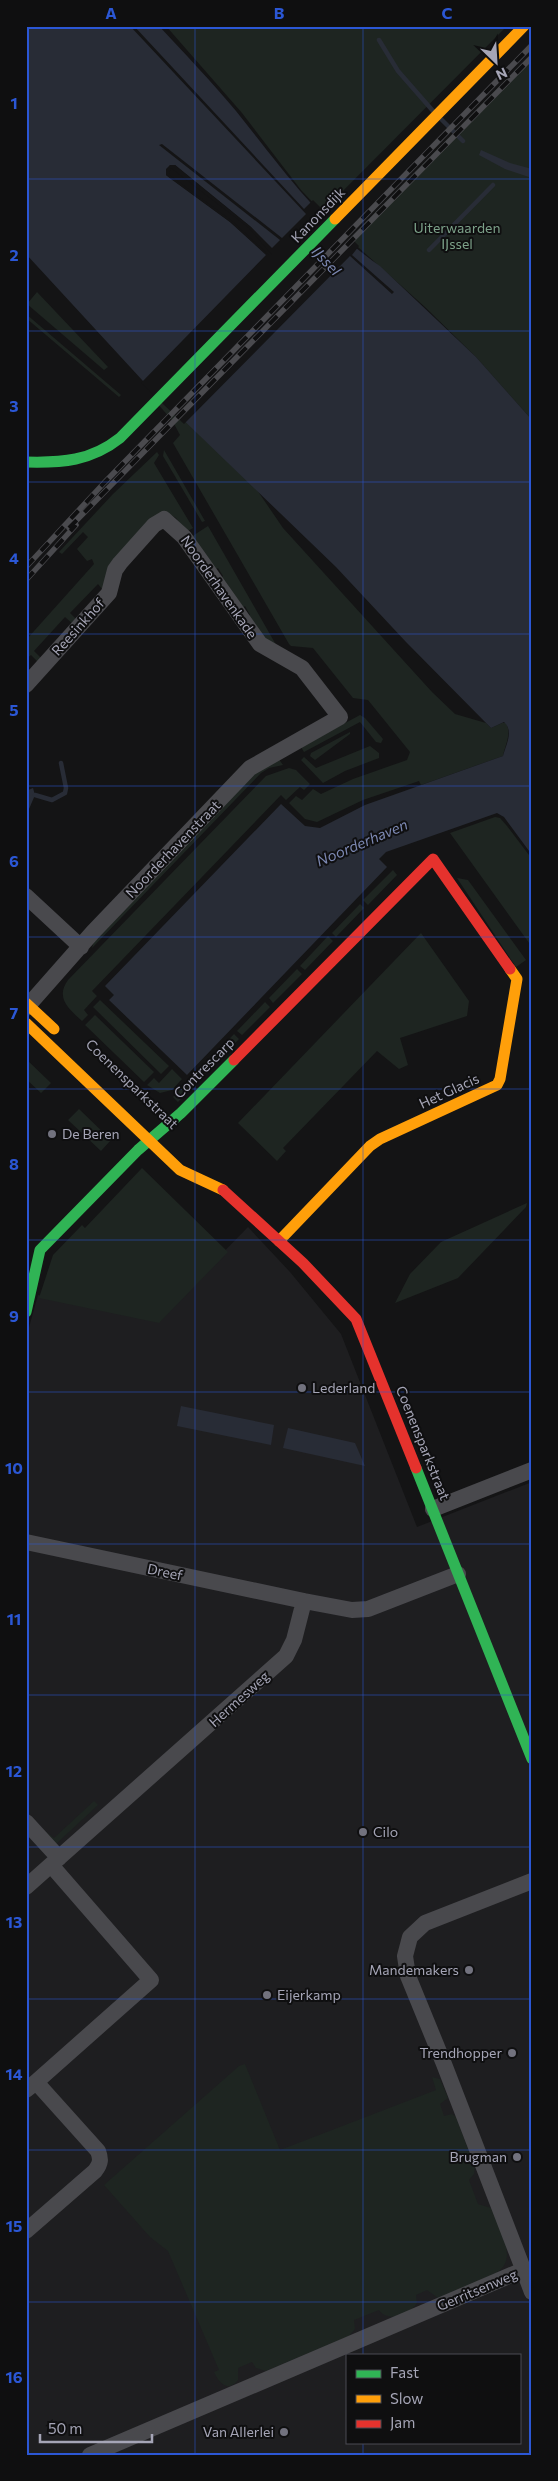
<svg xmlns="http://www.w3.org/2000/svg" width="558" height="2481" viewBox="0 0 558 2481" font-family="Commissioner,sans-serif">
	<style>
		.built { fill: #1e1e20; fill-rule: evenodd }
		.green { fill: #1e2521 }
		.water { fill: #282c36; fill-rule: evenodd }
		.pier { fill: #141415; fill-rule: evenodd }
		.lines { fill: none; stroke-linecap: round; stroke-linejoin: round }
		.stream { stroke: #282c36; stroke-width: 4.5 }
		.street { stroke: #49494d; stroke-width: 16 }
		.fast { stroke: #30b455; stroke-width: 11 }
		.slow { stroke: #ff9f0a; stroke-width: 11 }
		.jam { stroke: #e5322d; stroke-width: 11 }
		.rail-casing { stroke: #4a4a4e; stroke-width: 5.5 }
		.rail { stroke: #0f0f10; stroke-width: 4; stroke-dasharray: 11; stroke-linecap: butt }
		.grid { fill: none; stroke: #2b57d5; stroke-width: 1; stroke-opacity: 0.55 }
		.poi-dot { fill: #72727e; stroke: #0f0f10; stroke-width: 2 }
		.labels { text-anchor: middle; stroke-width: 4; stroke-linejoin: round; paint-order: stroke }
		.street-label { font-size: 14px; fill: #a5a5b6; stroke: #0f0f10 }
		.park-label { font-size: 14px; fill: #7ca189; stroke: #0f0f10 }
		.poi-label { font-size: 14px; fill: #a5a5b6; stroke: #0f0f10; text-anchor: start }
		.water-label { font-size: 15px; font-style: italic; fill: #7c88b2; stroke: #0f0f10 }
		.neatline { fill: none; stroke: #2b57d5; stroke-width: 2 }
		.grid-label { font-size: 16px; text-anchor: middle; font-weight: bold; fill: #2b57d5 }
	</style>
	<rect width="100%" height="100%" fill="#141415"/>
	<path class="built" d="M248 1227 290 1272 341 1334 417 1527 532 1482V2455H26V1338L38 1295 159 1318ZM347 2355H519V2442H347Z"/>
	<path class="green" d="M166 26H507L322 212 301 190 242 113Z
		M532 53V420L476 357 425 307 349 239Z
		M37 292 108 367 104 370 27 304Z
		M26 314 121 395 119 397 26 318Z
		M161 395 257 490 283 528 432 692 455 714 486 723 491 728 502 723H506C512 734 505 745 503 756L421 785 419 781 363 800 317 822 305 819 289 803 296 796 302 800 313 789 321 794 353 779 407 760 410 752 368 700 353 698 313 648 291 646 289 644 173 443 180 435 172 420 155 401Z
		M164 450 205 521 202 522 163 456Z
		M157 452 159 455 154 463 193 528 186 532 176 518 171 515 102 589 98 584 70 613 78 621 74 625 65 617 34 651 42 659 39 663 31 655 26 659V640L94 564 92 559 87 561 77 549 88 537 83 532 62 554 59 552 113 494Z
		M208 526 275 643 276 645 265 642 247 617 250 615 245 606 241 609 220 579 223 576 218 568 214 570 191 537Z
		M360 715 365 718 383 739 381 743 376 742 360 722 304 752 301 747Z
		M350 732V734L315 760 310 756 311 753Z
		M370 746 379 753V758L345 771 323 783 301 760 304 757 316 768Z
		M278 758 283 765 269 768 261 773 92 948 95 937 255 771Z
		M289 768 296 770 310 784 304 790 300 787 286 800 281 795 92 991 97 996 84 1010 88 1015 82 1021C69 1009 55 998 68 980L266 776Z
		M495 817 500 818 507 826 532 859V947L450 833Z
		M393 870 397 875 368 905 363 900Z
		M457 878 468 880 526 960 516 967Z
		M360 904 364 908 336 937 332 933Z
		M421 933 469 1001 467 1016 400 1038 408 1065 399 1069 377 1051 283 1148 286 1151 277 1161 238 1123Z
		M328 936 333 941 305 970 300 966Z
		M297 969 302 974 273 1003 269 998Z
		M100 1000 169 1066 161 1074 93 1007Z
		M265 1002 270 1007 242 1035 237 1031Z
		M95 1015 154 1072 144 1082 85 1025Z
		M234 1034 239 1039 211 1068 206 1063Z
		M26 1059 51 1083 41 1093 26 1079Z
		M202 1067 207 1072 178 1102 173 1097Z
		M172 1069 182 1079 172 1090 160 1093 147 1085 154 1078 159 1083Z
		M79 1109 111 1140 101 1151 68 1120Z
		M142 1168 228 1252 159 1323 39 1298 53 1255 82 1225 85 1228Z
		M527 1203 526 1207 458 1278 395 1303 410 1274 441 1242Z
		M94 1801 98 1805 56 1844 45 1831 54 1838Z
		M245 2064 280 2150 436 2090 432 2077 440 2079 448 2098 440 2104 444 2116 452 2114 456 2117 475 2168 474 2174 469 2180 478 2204 491 2208C498 2227 520 2259 496 2273L438 2298 427 2290 416 2295 417 2303C410 2315 388 2323 379 2310L354 2320 355 2329 349 2336 266 2371 256 2368 252 2362 238 2368V2380C228 2393 219 2383 214 2372L219 2370 168 2251 150 2237 104 2185 239 2066Z"/>
	<path class="water" d="M26 26H159C185 54 212 82 236 111 278 163 324 228 380 266L476 357 532 420V855L504 817 497 813 386 852 379 859 387 867 187 1075 109 1000 114 995 105 986 281 804 305 826 320 828 365 805 503 756C506 745 514 731 504 722L491 728 406 642 336 567 143 381 26 254ZM170 165H175L251 227 276 254 269 257 230 222 166 175Z
		M481 150 510 163 532 169V178L505 169 479 155Z
		M33 788 35 795 26 816V791Z
		M181 1406 274 1425 271 1445 177 1426Z
		M288 1428 355 1443 365 1466 283 1448Z"/>
	<path class="pier" d="M130 26H134L304 209 313 200 359 246 352 255 394 292 392 294 350 256 184 424 141 383 266 255 230 222 171 179 166 175V169L170 165H175L251 227 272 248 280 240 159 145 162 144 282 238 306 214ZM171 168 249 228 272 255H269L231 220 172 177 169 174Z"/>
	<g class="lines">
		<path class="stream" d="M379 40 398 71 433 111
			M442 120 463 141
			M429 250 493 185
			M35 795 52 800 65 793 66 788 61 763"/>
		<path class="street" d="M26 685 109 593 115 570 120 563 154 525 164 519 184 537 260 644 302 668 340 717 250 768 93 932 26 1008
			M26 896 81 947
			M433 1509 532 1470
			M26 1542 304 1601
			M26 1822 59 1858
			M532 1881 425 1923 410 1937 405 1956 408 1976 444 2064 532 2292
			M26 1887 286 1656 294 1640 304 1601 352 1610 368 1609 458 1574
			M36 2082 151 1980 51 1865
			M26 2090 36 2082 98 2151C101 2159 101 2163 95 2171L26 2231
			M90 2455 523 2270"/>
		<path class="fast" d="M26 462C62 463 91 461 120 438L335 219
			M26 1312 40 1250 138 1150 181 1113 234 1060
			M416 1468 532 1759"/>
		<path class="slow" d="M335 219 524 26
			M26 1003 54 1029
			M26 1023 180 1170 223 1190
			M279 1241 370 1146 380 1139 497 1085 500 1079 517 979 510 969"/>
		<path class="jam" d="M234 1060 433 859 510 969
			M223 1190 303 1263 356 1319 416 1468"/>
		<defs>
			<path id="rail" d="M69 528 532 57
				M26 567 104 483 532 45
				M26 580 76 525"/>
		</defs>
		<use href="#rail" class="rail-casing"/>
		<use href="#rail" class="rail"/>
	</g>
	<path class="grid" d="M195 26V2455M363 26V2355M26 179H532M26 331H532M26 482H532M26 634H532M26 786H532M26 937H532M26 1089H532M26 1240H532M26 1392H532M26 1544H532M26 1695H532M26 1847H532M26 1999H532M26 2150H532M26 2302H532M363 2442V2455"/>
	<g class="poi-dot">
		<circle cx="52" cy="1134" r="5"/>
		<circle cx="302" cy="1388" r="5"/>
		<circle cx="363" cy="1832" r="5"/>
		<circle cx="469" cy="1970" r="5"/>
		<circle cx="267" cy="1995" r="5"/>
		<circle cx="512" cy="2053" r="5"/>
		<circle cx="517" cy="2157" r="5"/>
		<circle cx="284" cy="2432" r="5"/>
	</g>
	<g class="labels">
		<g class="street-label">
			<text transform="translate(318 215) rotate(-46)" y="5">Kanonsdijk</text>
			<text transform="translate(219 587) rotate(55)" y="5">Noorderhavenkade</text>
			<text transform="translate(78 627) rotate(-48)" y="5">Reesinkhof</text>
			<text transform="translate(173 849) rotate(-46)" y="5">Noorderhavenstraat</text>
			<text transform="translate(204 1068) rotate(-45)" y="5">Contrescarp</text>
			<text transform="translate(132 1084) rotate(44)" y="5">Coenensparkstraat</text>
			<text transform="translate(449 1091) rotate(-25)" y="5">Het Glacis</text>
			<text transform="translate(423 1443) rotate(68)" y="5">Coenensparkstraat</text>
			<text transform="translate(165 1572) rotate(12)" y="5">Dreef</text>
			<text transform="translate(239 1699) rotate(-42)" y="5">Hermesweg</text>
			<text transform="translate(477 2290) rotate(-23)" y="5">Gerritsenweg</text>
		</g>
		<g class="park-label">
			<text x="457" y="233">Uiterwaarden<tspan x="457" dy="16">IJssel</tspan></text>
		</g>
		<g class="poi-label">
			<text x="62" y="1139">De Beren</text>
			<text x="312" y="1393">Lederland</text>
			<text x="373" y="1837">Cilo</text>
			<text x="459" y="1975" text-anchor="end">Mandemakers</text>
			<text x="277" y="2000">Eijerkamp</text>
			<text x="502" y="2058" text-anchor="end">Trendhopper</text>
			<text x="507" y="2162" text-anchor="end">Brugman</text>
			<text x="274" y="2437" text-anchor="end">Van Allerlei</text>
		</g>
		<g class="water-label">
			<text transform="translate(326 261) rotate(46)" y="5">IJssel</text>
			<text transform="translate(362 843) rotate(-23)" y="5">Noorderhaven</text>
		</g>
	</g>
	<rect width="558" height="2481" fill="none" stroke="#0f0f10" stroke-width="55"/>
	<rect x="346" y="2354" width="175" height="90" fill="#0f0f10" stroke="#4b4b52"/>
	<rect x="356" y="2370" width="25" height="8" fill="#30b455" stroke="#4b4b52"/>
	<text x="390" y="2378" font-size="15" fill="#a5a5b6">Fast</text>
	<rect x="356" y="2395" width="25" height="8" fill="#ff9f0a" stroke="#4b4b52"/>
	<text x="390" y="2404" font-size="15" fill="#a5a5b6">Slow</text>
	<rect x="356" y="2420" width="25" height="8" fill="#e5322d" stroke="#4b4b52"/>
	<text x="390" y="2428" font-size="15" fill="#a5a5b6">Jam</text>
	<g transform="translate(496 62) rotate(155)" stroke="#0f0f10" stroke-width="4" paint-order="stroke">
	<path d="M0-4L9 19L0 12L-9 19Z" fill="#a5a5b6"/>
	<text y="-8" font-size="14" font-weight="bold" text-anchor="middle" fill="#a5a5b6">N</text>
	</g>
	<path d="M40 2434v8h112v-8" fill="none" stroke="#a5a5b6" stroke-width="2.5"/>
	<text x="48" y="2434" font-size="15" fill="#a5a5b6" stroke="#0f0f10" stroke-width="4" paint-order="stroke">50 m</text>
	<rect x="28" y="28" width="502" height="2426" class="neatline"/>
	<g class="grid-label">
		<text x="111" y="19">A</text>
		<text x="279" y="19">B</text>
		<text x="447" y="19">C</text>
		<text x="14" y="109">1</text>
		<text x="14" y="261">2</text>
		<text x="14" y="412">3</text>
		<text x="14" y="564">4</text>
		<text x="14" y="716">5</text>
		<text x="14" y="867">6</text>
		<text x="14" y="1019">7</text>
		<text x="14" y="1170">8</text>
		<text x="14" y="1322">9</text>
		<text x="14" y="1474">10</text>
		<text x="14" y="1625">11</text>
		<text x="14" y="1777">12</text>
		<text x="14" y="1928">13</text>
		<text x="14" y="2080">14</text>
		<text x="14" y="2232">15</text>
		<text x="14" y="2383">16</text>
	</g>
</svg>
